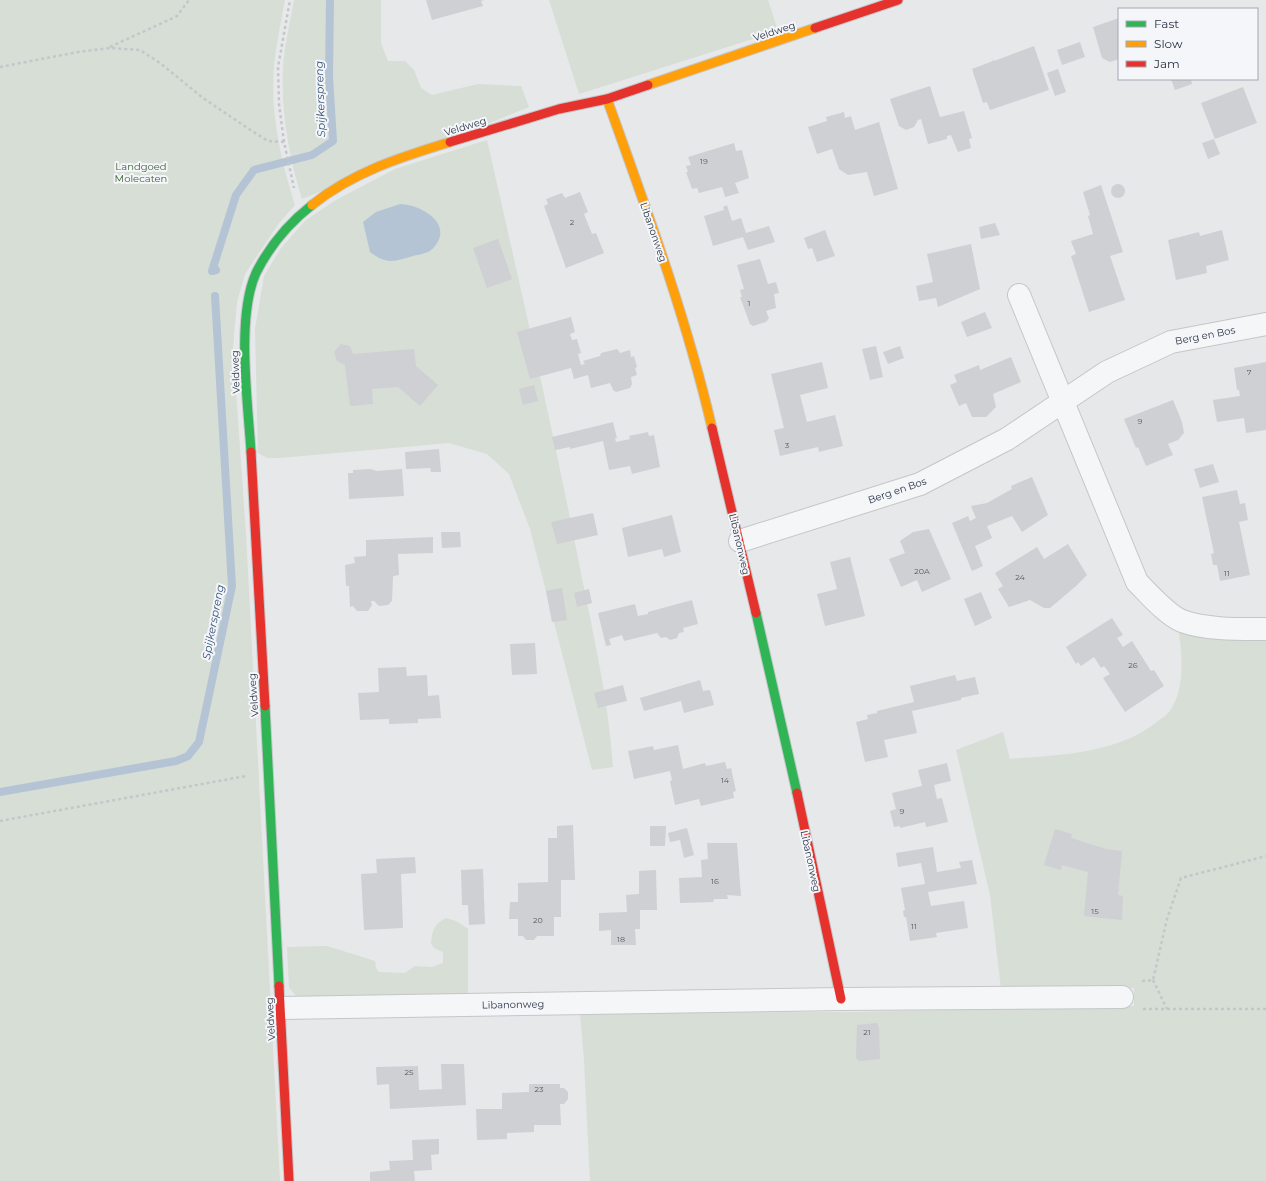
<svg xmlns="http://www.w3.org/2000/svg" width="1266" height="1181" viewBox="0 0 1266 1181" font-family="Montserrat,sans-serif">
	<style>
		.green { fill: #d6ded6; fill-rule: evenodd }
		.water { fill: #b4c4d5 }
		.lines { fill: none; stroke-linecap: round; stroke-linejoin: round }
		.stream { stroke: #b4c4d5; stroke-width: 8 }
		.building { fill: #ced0d3 }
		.street-casing { stroke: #c4c6c8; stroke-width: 24 }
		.fast-casing { stroke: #c4c6c8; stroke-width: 11 }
		.slow-casing { stroke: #c4c6c8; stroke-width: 11 }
		.jam-casing { stroke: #c4c6c8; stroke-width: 11 }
		.path { stroke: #c5c6ca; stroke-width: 2.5; stroke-dasharray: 3 3; stroke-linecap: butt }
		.street { stroke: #f5f6f7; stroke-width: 22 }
		.fast { stroke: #30b455; stroke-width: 9 }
		.slow { stroke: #ff9f0a; stroke-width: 9 }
		.jam { stroke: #e5322d; stroke-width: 9 }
		.labels { text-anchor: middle; stroke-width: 4; stroke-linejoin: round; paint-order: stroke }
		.number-label { font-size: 8px; fill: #545c69 }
		.street-label { font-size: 10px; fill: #2b3445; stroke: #f4f6f9 }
		.park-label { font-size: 10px; fill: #3f6138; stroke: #f4f6f9 }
		.water-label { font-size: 11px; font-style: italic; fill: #345379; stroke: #f4f6f9 }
	</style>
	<rect width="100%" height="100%" fill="#e6e8ea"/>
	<path class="green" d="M0 0H285C281 22 276 45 274 67 270 114 281 161 295 205L279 223 245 274 237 302 233 348 246 534 280 1181H0Z
		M294 0H381V43L388 61H405L414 70 421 88 432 95 478 84 521 86 529 107 302 199C289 157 281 113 283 69 284 47 290 23 294 0Z
		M549 0H768L778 31 579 94Z
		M487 140C518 276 549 412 576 548 590 621 608 693 613 767L592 770 530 529 509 474 487 454 449 443 280 458H267L258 453 255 329 264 276 281 248 306 220 336 200 395 169ZM400 204 426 253 413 256 390 208Z
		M1178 625 1266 636V1181H590L584 1060 580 1013 853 1012 1134 1006V988L1001 989 990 895 956 750 1003 732 1010 759C1059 755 1118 754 1158 721 1162 718 1167 715 1170 711 1186 687 1182 653 1178 625Z
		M446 918 456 921 468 929V997L307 999 296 996 289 987 287 947 327 946 375 961 376 968 379 972 405 973 415 966 432 967 443 963V952L434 948 431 943C432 930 435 924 446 918Z"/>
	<path class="water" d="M400 204C418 204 451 221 437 243 435 247 430 252 425 253 421 255 415 255 410 257 392 262 386 264 370 252L363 222 376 212Z"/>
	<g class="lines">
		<path class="stream" d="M216 270 212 271 236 195 254 170 312 155 333 141 329 77 330 0
			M0 792 176 761 188 756 199 742 232 586 215 296"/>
	</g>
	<path class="building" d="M426 0H484L481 1 483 6 432 20Z
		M1119 18V59L1110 62 1102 58 1093 27Z
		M1080 42 1085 57 1062 65 1057 50Z
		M1034 46 1049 90 990 110 987 102 983 103 972 69 993 61 991 58 994 61Z
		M1058 69 1066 92 1055 96 1047 73Z
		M1171 79H1191L1192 84 1175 90Z
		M930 86 940 117 964 111 972 138 969 139 971 148 958 152 951 135 947 136V139L928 144 921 119 918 120 914 127 906 130 899 126 890 99Z
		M1243 87 1257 123 1215 139 1201 103Z
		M844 112 845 118 851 116 855 130 879 122 898 189 874 196 867 172 848 175 839 169 832 149 817 154 808 127 827 121 826 117Z
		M1214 139 1220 154 1208 159 1202 143Z
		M734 143 736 151 742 150 749 178 735 183 739 193 725 197 722 187 699 193 697 188 692 189 686 172H688L686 166 691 165 688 157Z
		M1111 191a7 7 0 1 1 14 0a7 7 0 1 1-14 0Z
		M1101 185 1123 252 1110 256 1125 300 1089 312 1071 256 1076 254 1071 241 1093 234 1088 216 1090 215 1083 192Z
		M580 192 588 212 584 214 592 234 596 233 604 253 566 268 544 206 548 204 546 199 562 193 565 198Z
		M727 205 732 221 741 218 746 233 769 226 775 242 748 250 743 237 713 246 704 216 724 210 723 207Z
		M995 223 1000 235 981 239 979 227Z
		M825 230 835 256 817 262 812 248 808 249 804 238Z
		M1222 230 1229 260 1206 266 1207 273 1176 280 1168 240 1199 232 1200 236Z
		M498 239 512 279 487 288 473 248Z
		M971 244 980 289 938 307 936 298 919 301 916 286 933 282 927 254Z
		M760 259 768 284 776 282 779 293 774 294 776 308 766 311 769 318 766 322 753 326 750 324 740 297H742L740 290 744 289 737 265Z
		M985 312 992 328 967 337 961 322Z
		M571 317 575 332 570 334 572 340 577 339 581 353 578 354 581 365 585 364 583 361 600 356 601 353 617 349 620 353 630 350 631 357 634 356 637 367 635 368 637 375 631 377 632 384 630 388 616 392 613 390 610 383 591 388 588 375 574 379 571 368 530 379 517 332Z
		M341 344 350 346 353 354 414 349 416 366 438 385 420 406 398 387 372 389 373 404 350 406 345 365 337 361 334 352Z
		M876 346 883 377 870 380 862 349Z
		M900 346 904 358 888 364 883 352Z
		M1011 357 1021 382 993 394 996 407 986 417H972L966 403 959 406 950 385 957 382 954 375 979 365 980 370Z
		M822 362 828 388 800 395 807 422 835 415 843 446 819 452 818 447 780 456 774 430 784 428 771 374Z
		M1266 362V430L1246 433 1244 418 1217 422 1213 400 1240 396 1239 390H1237L1234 368Z
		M534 385 538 401 523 405 519 389Z
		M1173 400 1182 422 1184 433 1178 440 1168 444 1173 455 1146 466 1138 447 1136 448 1124 419Z
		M613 422 617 438H615L616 442 630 439 629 436 648 432 649 436 654 435 660 467 632 474 630 466 609 470 603 441 570 449V447L555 450 552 437Z
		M439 449 441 472H431L430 468 406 469 405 452Z
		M1213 464 1219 482 1200 488 1194 469Z
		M370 469 377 471 402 469 404 496 349 499 348 473H353V470Z
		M1032 477 1048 515 1022 532 1012 516 987 526 992 538 975 546 983 566 972 571 952 523 968 516 970 521 976 518 971 506 987 503 1012 489 1011 486Z
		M1237 490 1240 504 1245 503 1248 520 1239 522 1250 575 1220 581 1217 565H1213L1211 554 1214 553 1202 497Z
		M593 513 598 535 557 544 551 522Z
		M672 515 681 552 664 557 662 549 628 557 622 528Z
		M929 529 951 579 922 592 917 580 901 587 889 559 905 553 900 541 913 532Z
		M441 532H460L461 547 442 548Z
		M433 537V553L398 554 399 575 393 576 392 601 388 605 379 606 374 601H371L372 605 368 611H357L353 606 350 607 349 586H346L345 565 355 563 354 557 366 556V540Z
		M1068 544 1087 575 1076 586 1050 608H1044L1030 600 1009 607 998 589 1003 586 995 573 1037 547 1044 559Z
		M850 557 865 616 825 626 817 594 837 589 830 562Z
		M562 588 567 620 552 622 546 591Z
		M589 589 592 603 577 607 574 593Z
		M981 592 992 618 975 626 964 599Z
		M692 600 698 624 683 628 684 632 679 633 677 638 670 640 666 637 661 638 657 633 624 641 622 635 609 639 611 645 606 646 598 613 635 604 638 616 648 614V612Z
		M1112 618 1123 635 1117 638 1123 647 1132 641 1151 671 1154 670 1164 686 1125 712 1103 678 1110 674 1104 666 1101 668 1094 657 1081 666 1078 662 1076 664 1066 647Z
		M535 643 537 674 512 675 510 644Z
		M406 667 407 676 427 675 428 696 439 695 441 718 418 719V723L389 724V719L360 720 358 693 379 692 378 668Z
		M955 675 957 681 975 677 979 694 961 698V700L912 711 917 733 884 740 888 757 865 762 856 722 868 719 867 715 877 713V711L914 702 910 686Z
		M700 680 703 691 710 690 714 705 684 713 681 701 644 711 640 698Z
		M623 685 627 701 598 708 594 693Z
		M678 745 683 769 705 763 706 766 725 762 727 769 731 768 736 791 733 792 734 798 701 806 699 799 675 805 670 781 672 780 670 771 634 779 628 751 653 746 654 750Z
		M947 763 951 781 934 785 937 799 942 798 948 822 926 827 925 822 900 828V826L894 827 890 811 896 809 892 793 922 786 918 770Z
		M573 825 575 880H561V917H554V936H537L534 940H526L523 936H518V919H509L510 902H518V883L548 882V838H557V826Z
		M650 826H666L665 846H650Z
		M687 828 694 855 684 858 680 840 670 842 668 833Z
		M1055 829 1072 834 1071 838 1106 849 1122 851 1118 895 1123 896 1122 920 1084 916 1088 872 1062 865 1061 870 1044 865Z
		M707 843H737L741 896 727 895 728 899H714L713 902 680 903 679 878 702 877 701 860 708 859Z
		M933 847 937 872 961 868 959 862 972 860 977 884 928 892 931 906 964 901 968 928 936 933 937 937 910 941 906 917H904L903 911 905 910 901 888 925 884 921 863 898 867 896 853Z
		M415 857 416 873 401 874 403 928 364 930 361 874 377 873 376 859Z
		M483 869 485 924 469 925 468 905H462L461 870Z
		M656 870 657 910H640V929H635L636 945H611V930L599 931V913L627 912 626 895 639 894V871Z
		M877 1023 879 1028 880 1059 859 1061 856 1058 857 1025Z
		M441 1064H464L466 1105 390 1109 389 1084 377 1085 376 1067 418 1066 419 1090 442 1089Z
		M529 1084H560V1088H564L568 1092V1099L564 1104H560L561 1125H534V1132L507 1133V1139L477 1140 476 1109H502V1093L529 1092Z
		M439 1139V1154L431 1155 432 1170 414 1171 415 1181H370V1172L390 1170 389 1161 413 1160 412 1140Z"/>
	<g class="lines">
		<defs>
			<path id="street" d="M1019 295 1137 582C1149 594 1167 615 1182 621 1206 630 1241 629 1266 629
				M740 541 920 484 1007 439 1107 372 1171 342 1266 324
				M281 1008 841 999 1122 997"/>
			<path id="fast" d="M251 452C248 403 236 317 256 273 269 247 289 223 312 205
				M756 613 797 793
				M265 706 279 986"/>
			<path id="slow" d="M648 85 815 28
				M607 99C646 208 686 316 712 428
				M312 205C353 172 401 157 450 142"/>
			<path id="jam" d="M815 28 898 0
				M450 142 559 109 607 99 648 85
				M712 428 756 613
				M251 452 265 706
				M797 793 841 999
				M279 986 289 1181"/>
		</defs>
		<use href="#street" class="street-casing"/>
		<use href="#fast" class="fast-casing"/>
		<use href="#slow" class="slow-casing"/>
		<use href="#jam" class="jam-casing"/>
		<path class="path" d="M110 47 177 16 189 0
			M0 67 78 52 110 48 140 50 160 63 203 98 252 131 268 141 284 142 294 188
			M284 142 279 104 278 67 290 0
			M0 821 246 776
			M1153 980 1167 1009
			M1142 981 1153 980 1167 919 1181 878 1266 856
			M1143 1009H1266"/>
		<use href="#street" class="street"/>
		<use href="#fast" class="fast"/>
		<use href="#slow" class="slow"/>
		<use href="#jam" class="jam"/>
	</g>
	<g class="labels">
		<g class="number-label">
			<text x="704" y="164">19</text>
			<text x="572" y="225">2</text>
			<text x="749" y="306">1</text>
			<text x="1249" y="375">7</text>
			<text x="1140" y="424">9</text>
			<text x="787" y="448">3</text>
			<text x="922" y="574">20A</text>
			<text x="1227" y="576">11</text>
			<text x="1020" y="580">24</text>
			<text x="1133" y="668">26</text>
			<text x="725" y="783">14</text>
			<text x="902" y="814">9</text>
			<text x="715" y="884">16</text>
			<text x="1095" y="914">15</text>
			<text x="538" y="923">20</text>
			<text x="914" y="929">11</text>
			<text x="621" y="942">18</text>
			<text x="867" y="1035">21</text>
			<text x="409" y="1075">25</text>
			<text x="539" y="1092">23</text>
		</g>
		<g class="street-label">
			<text transform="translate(774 31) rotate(-18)" y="4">Veldweg</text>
			<text transform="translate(465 126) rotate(-17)" y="4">Veldweg</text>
			<text transform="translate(654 232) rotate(71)" y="4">Libanonweg</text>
			<text transform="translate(1205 335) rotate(-11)" y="4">Berg en Bos</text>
			<text transform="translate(235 372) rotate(-92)" y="4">Veldweg</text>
			<text transform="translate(897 490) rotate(-19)" y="4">Berg en Bos</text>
			<text transform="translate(740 544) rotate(77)" y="4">Libanonweg</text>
			<text transform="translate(253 695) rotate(-94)" y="4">Veldweg</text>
			<text transform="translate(811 861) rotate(78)" y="4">Libanonweg</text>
			<text transform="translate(513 1004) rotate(-1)" y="4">Libanonweg</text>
			<text transform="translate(270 1019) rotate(-93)" y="4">Veldweg</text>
		</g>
		<g class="park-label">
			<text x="141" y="170">Landgoed<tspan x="141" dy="12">Molecaten</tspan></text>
		</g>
		<g class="water-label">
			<text transform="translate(320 99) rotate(-92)" y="4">Spijkerspreng</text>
			<text transform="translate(213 622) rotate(-79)" y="4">Spijkerspreng</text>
		</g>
	</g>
	<rect x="1118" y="8" width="140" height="72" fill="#f4f6f9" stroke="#a4a8b1"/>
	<rect x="1126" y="21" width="20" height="6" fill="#30b455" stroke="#a4a8b1"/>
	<text x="1154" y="28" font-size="12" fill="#2b3445">Fast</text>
	<rect x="1126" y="41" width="20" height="6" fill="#ff9f0a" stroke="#a4a8b1"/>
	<text x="1154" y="48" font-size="12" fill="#2b3445">Slow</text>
	<rect x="1126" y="61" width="20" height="6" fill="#e5322d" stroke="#a4a8b1"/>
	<text x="1154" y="68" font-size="12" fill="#2b3445">Jam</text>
</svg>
